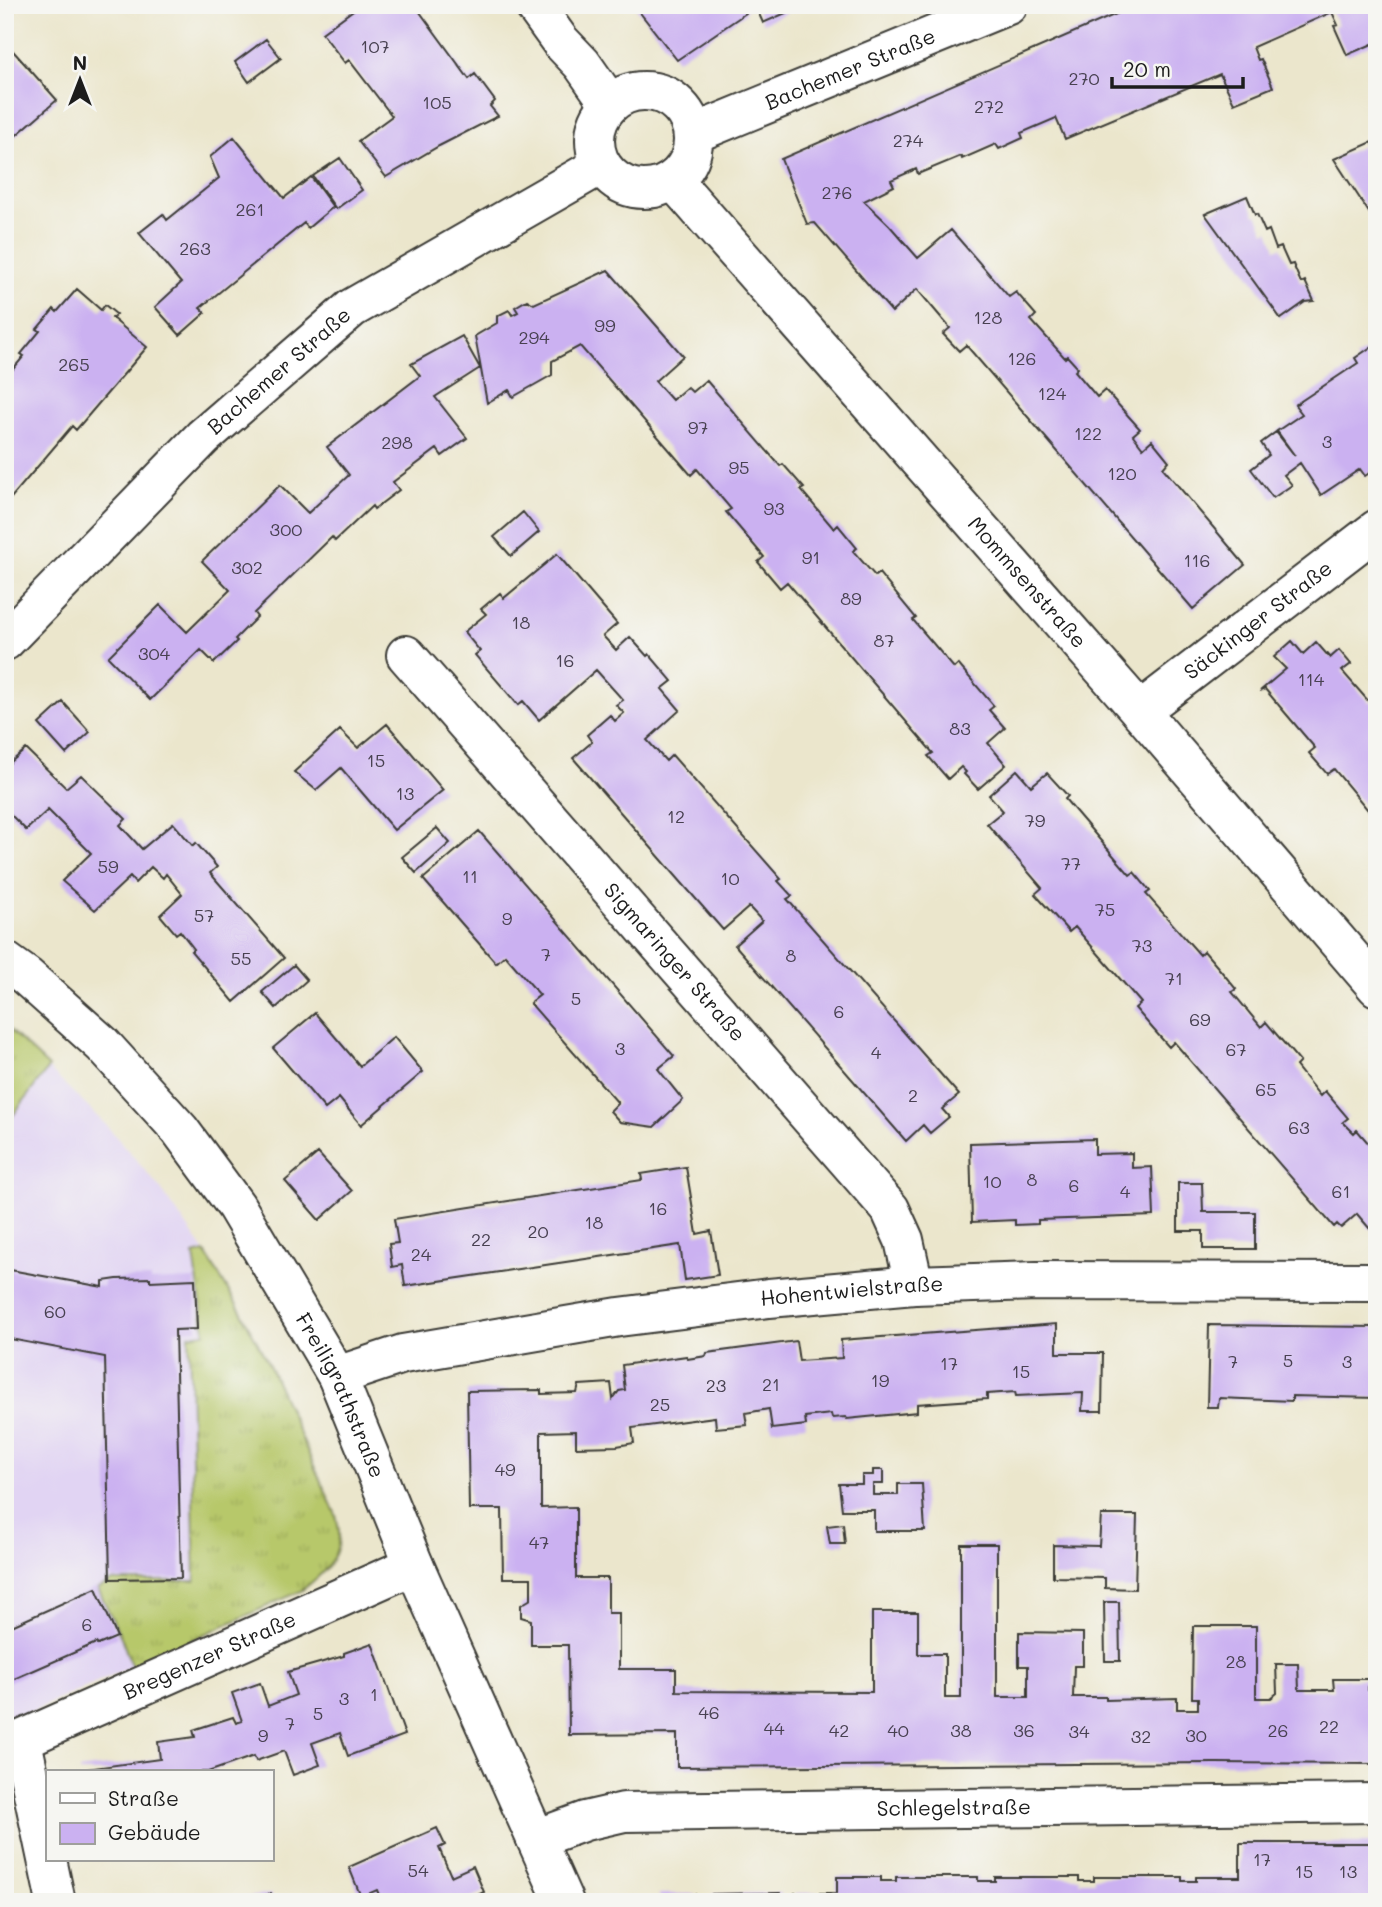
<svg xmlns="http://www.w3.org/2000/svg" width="1382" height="1907" viewBox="0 0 1382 1907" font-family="Mali,sans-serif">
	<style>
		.built { fill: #e1d4f3 }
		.grass { fill: url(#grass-tufts); stroke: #6a7243; stroke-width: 2 }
		.building { fill: #cbb1f1 }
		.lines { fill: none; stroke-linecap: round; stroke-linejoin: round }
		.minor-casing { stroke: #3b3a36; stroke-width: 42 }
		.minor { stroke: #fff; stroke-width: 38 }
		.labels { text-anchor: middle; stroke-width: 5; stroke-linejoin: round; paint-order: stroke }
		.number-label { font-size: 18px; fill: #484151 }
		.street-label { font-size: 21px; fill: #1c1c1c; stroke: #f6f6f2 }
	</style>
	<defs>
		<pattern id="grass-tufts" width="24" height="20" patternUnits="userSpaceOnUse" patternTransform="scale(1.75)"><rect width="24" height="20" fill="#b7c86a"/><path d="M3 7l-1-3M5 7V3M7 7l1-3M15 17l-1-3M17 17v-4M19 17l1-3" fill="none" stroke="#9dab5b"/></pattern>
	</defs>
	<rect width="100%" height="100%" fill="#f6f6f2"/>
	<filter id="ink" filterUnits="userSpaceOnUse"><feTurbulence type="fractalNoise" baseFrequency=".0143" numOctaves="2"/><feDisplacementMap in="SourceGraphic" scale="14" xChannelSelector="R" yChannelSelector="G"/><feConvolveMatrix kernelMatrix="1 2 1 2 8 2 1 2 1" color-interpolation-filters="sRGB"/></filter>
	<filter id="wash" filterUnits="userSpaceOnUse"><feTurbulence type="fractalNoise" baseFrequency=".00686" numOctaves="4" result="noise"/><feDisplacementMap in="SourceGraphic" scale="28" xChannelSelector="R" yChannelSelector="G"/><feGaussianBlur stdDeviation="1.57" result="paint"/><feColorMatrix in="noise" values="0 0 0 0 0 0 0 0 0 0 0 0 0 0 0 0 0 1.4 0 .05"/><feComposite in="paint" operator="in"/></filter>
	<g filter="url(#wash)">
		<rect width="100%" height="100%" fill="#ebe6cc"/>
		<path class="built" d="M5 1026 106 1125 160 1188 205 1252 242 1313 269 1365 336 1515 339 1536 334 1558 320 1576 301 1591 5 1723Z"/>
		<path class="grass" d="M5 1026 49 1067 5 1126Z
			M205 1252 242 1313 269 1365 336 1515C337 1522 340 1530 339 1537 338 1562 319 1577 301 1591L132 1667 121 1637 98 1589 112 1581H195L189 1335 205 1333 194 1255Z"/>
		<g id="blocks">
			<path class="building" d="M360 5H421L417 8 469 79 475 74 495 101 490 106 498 116 439 146 386 177 358 141 392 116 349 60 345 63 322 33Z
				M634 5H752L745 11 746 13 677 60Z
				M755 5H804L763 23Z
				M1137 5H1375L1377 8V42L1347 55 1334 26 1338 25 1332 12 1253 47 1258 60 1261 59 1273 87 1234 103 1220 74 1065 139 1056 118 1021 133 1023 138 999 149 996 144 962 159 961 156 918 174 916 169 891 180 894 186 864 201 889 225 918 258 951 230 1009 297 1016 292 1036 315 1031 320 1065 358 1067 356 1078 368 1075 371 1097 397 1105 390 1140 429 1133 435 1143 448 1152 440 1169 461 1163 468 1245 565 1193 609 966 345 959 351 943 334 950 328 917 289 892 312 815 223 807 224 781 159Z
				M266 39 281 58 249 82 235 62Z
				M5 42 57 100 5 145Z
				M234 137 284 198 311 177 333 207 308 228 304 223 200 308 205 313 180 335 155 307 181 283 139 233 163 214 167 220 219 178 210 157Z
				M1372 142 1377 152V215L1372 217 1334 159Z
				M340 158 362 190 336 209 313 176Z
				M1247 196 1255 215 1257 214 1265 232 1269 230 1276 249 1281 247 1289 265 1293 264 1301 283 1305 281 1314 301 1305 302 1281 319 1205 214Z
				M608 270 683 356 655 381 672 400 687 387 692 392 706 380 780 466 783 464 804 488 801 490 834 529 838 525 857 548 853 551 875 576 879 573 916 618 913 620 954 668 958 664 994 706 989 710 1005 728 988 743 1006 765 978 789 964 774 966 772 961 767 948 779 928 756 933 753 787 582 780 588 758 562 764 557 726 512 731 509 697 469 691 475 580 346 552 361V375L513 397 509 390 487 403 475 336 497 323V316L509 310 512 315 518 312 515 307 527 300 534 304Z
				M77 289 101 310 105 305 116 314 112 318 147 347 76 430 72 426 5 505V370L9 374 24 356 21 354 40 331 37 329 54 309 57 312Z
				M462 336 480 368 435 397 467 438 442 456 437 449 393 482 399 490 374 509 372 506 335 541 332 537 254 613 257 617 235 639 237 641 214 663 201 650 150 700 108 657 160 605 187 632 230 590 202 561 280 485 308 513 349 475 327 447 420 376 411 364Z
				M1377 343V468L1365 476 1360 469 1321 495 1300 463 1284 475 1292 485 1273 498 1251 469 1269 455 1261 443 1276 432 1295 456 1277 431 1302 414 1295 405 1358 363 1355 358Z
				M523 512 539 532 511 556 494 537Z
				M557 554 617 624 603 636 616 650 630 637 647 656 649 654 672 681 662 689 680 710 647 740 666 761 672 755 781 879 778 881 792 896 787 899 959 1095 942 1109 949 1117 930 1133 923 1125 906 1141 735 945 762 921 749 907 723 930 573 758 592 742 587 735 610 715 615 721 624 713 616 705 623 700 596 670 539 720 523 701 518 705 475 655 480 651 464 632 486 614 481 609 500 593 504 598Z
				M1292 641 1303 654 1316 642 1330 658 1339 650 1351 664 1342 671 1370 703 1377 697V821L1334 769 1327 774 1309 753 1315 748 1265 689 1260 691 1286 669 1274 657Z
				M63 702 90 732 66 754 39 724Z
				M387 724 443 790 394 830 341 768 316 790 294 772 340 730 358 748Z
				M26 749 66 788 81 775 126 819 120 825 142 849 173 823 193 846 196 843 217 867 210 873 284 958 234 1002 191 951 194 949 180 931 176 934 160 915 182 894 166 874 163 878 151 867 135 883 130 877 95 910 62 881 91 853 48 810 26 830 5 809V767Z
				M1017 770 1031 786 1047 773 1068 796 1065 799 1118 861 1130 875 1134 872 1150 891 1146 894 1200 955 1204 951 1221 971 1236 989 1232 992 1261 1027 1266 1022 1300 1062 1296 1066 1320 1096 1325 1091 1348 1118 1343 1122 1354 1133 1357 1130 1377 1153 1375 1158 1377 1160V1223L1370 1229 1357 1214 1341 1228 1337 1224 1334 1227 1174 1042 1169 1047 1153 1029 1135 1008 1141 1003 1075 927 1069 932 1035 894 1042 888 987 824 1003 811 989 795Z
				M437 828 450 843 416 873 402 857Z
				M479 831 674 1056 658 1069 683 1100 654 1127 620 1122 610 1111 618 1103 530 1003 540 995 505 955 496 963 423 879Z
				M294 965 307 980 276 1008 262 992Z
				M315 1013 360 1066 394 1037 423 1072 361 1125 339 1098 325 1109 273 1048Z
				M1095 1139V1154L1132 1153V1168L1152 1167 1154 1216 1038 1220V1224L1015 1225V1220L972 1222 970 1143Z
				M318 1153 352 1191 319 1220 285 1181Z
				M686 1167 697 1234 711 1231 718 1275 685 1280 680 1245 405 1286 402 1265 392 1267 389 1244 398 1243 394 1219 642 1180 641 1174Z
				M1178 1183H1202L1203 1212H1255V1249H1203V1231H1178Z
				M5 1269 103 1287V1281L117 1279 150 1278V1281L195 1279 197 1329 175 1330 181 1578 110 1579 105 1357 5 1338Z
				M1057 1324V1353H1103L1102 1411H1082L1083 1393 1016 1396 1015 1392 987 1394V1399L917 1404V1412L847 1419 846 1417 832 1418 831 1414 805 1417 806 1425 772 1429 769 1409 745 1413 747 1425 716 1428 715 1417 632 1428 634 1443 617 1446 576 1447V1431L541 1432V1508L576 1507V1578H608V1613H619V1669H676V1691L872 1692V1612H918V1654H945V1698H961V1544H997V1697H1028V1666H1019V1632L1083 1633V1666H1074L1073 1697H1106V1700L1177 1698V1709H1198V1698H1192L1193 1626H1256V1698H1271L1277 1693 1276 1664H1298L1299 1690H1334L1333 1679H1368V1690H1377V1764L1215 1763 677 1767V1734L569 1735 568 1645H531V1620L521 1617V1605L531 1599V1578H503L502 1509H469L467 1391 541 1390V1394L577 1393 579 1385 611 1383 613 1399 619 1391 625 1390 622 1365 687 1356V1359L706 1356 707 1353 796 1341 799 1361 842 1358 841 1340Z
				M1209 1325 1377 1327V1398L1292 1396V1401L1219 1398 1218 1407H1207Z
				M873 1470H883V1484H873V1495H898V1484H922L925 1531H874V1510H842L839 1484H862V1475H873Z
				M1101 1515H1137L1135 1589 1105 1588V1578L1053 1577V1545L1099 1546Z
				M843 1524 845 1544H830L827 1526Z
				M96 1588 117 1637 98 1645 96 1643 5 1683V1629Z
				M1104 1602H1119L1120 1661H1105Z
				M372 1643 405 1735 348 1756 340 1733 312 1743 320 1765 293 1775 284 1751 256 1761 254 1756 208 1772H79V1770L160 1759 158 1742 195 1737 193 1730 233 1717 236 1723 242 1721 232 1693 260 1683 268 1706 296 1695 288 1672 344 1656V1653Z
				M437 1828 445 1845 439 1848 451 1876 473 1866 484 1892 463 1902H408L405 1896 392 1902H382L377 1890 361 1897 349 1867Z
				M1240 1843H1377V1902H660L659 1894H695L696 1897H712V1894L780 1893V1897H795V1893H837V1877H881V1881H896V1877H978V1881H995V1877H1079V1881H1094V1877H1182V1881H1196V1877H1240Z
				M271 1894 274 1902H235V1899Z"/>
		</g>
	</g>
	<g filter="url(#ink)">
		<use href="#blocks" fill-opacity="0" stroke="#3b3a36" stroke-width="2"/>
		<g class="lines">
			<defs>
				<g id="minor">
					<path d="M534 5 560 41 582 64 610 104"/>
					<circle cx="644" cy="140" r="49"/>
					<path id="s1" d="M693 134 1008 5"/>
					<path id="s2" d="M673 180 1140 711 1377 987"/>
					<path id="s3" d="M5 641 203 437 352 308 601 165"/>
					<path id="s4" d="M406 655 890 1209 904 1240 914 1285"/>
					<path id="s5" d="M1140 711 1377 529"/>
					<path id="s6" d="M5 961 26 976 102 1044 180 1130 236 1206 337 1376 414 1565 564 1902"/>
					<path id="s7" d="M337 1376 403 1354 619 1317 769 1298 914 1285 1037 1281 1377 1282"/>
					<path d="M22 1741 56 1902"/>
					<path id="s8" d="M5 1747 414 1565"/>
					<path id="s9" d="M536 1839 585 1821 624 1812 1377 1803"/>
				</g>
			</defs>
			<use href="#minor" class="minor-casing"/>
			<use href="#minor" class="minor"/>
		</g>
	</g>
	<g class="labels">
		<g class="number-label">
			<text x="375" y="53">107</text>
			<text x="1084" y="85">270</text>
			<text x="437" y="109">105</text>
			<text x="989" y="113">272</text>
			<text x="908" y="147">274</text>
			<text x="837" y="199">276</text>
			<text x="250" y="216">261</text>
			<text x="195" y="255">263</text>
			<text x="988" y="324">128</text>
			<text x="605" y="332">99</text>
			<text x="534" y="344">294</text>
			<text x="1022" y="365">126</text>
			<text x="74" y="371">265</text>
			<text x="1052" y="400">124</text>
			<text x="698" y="434">97</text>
			<text x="1088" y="440">122</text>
			<text x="1327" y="448">3</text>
			<text x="397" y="449">298</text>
			<text x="739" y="474">95</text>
			<text x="1122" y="480">120</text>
			<text x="774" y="515">93</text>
			<text x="286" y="536">300</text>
			<text x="811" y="564">91</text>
			<text x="1197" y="567">116</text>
			<text x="247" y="574">302</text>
			<text x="851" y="605">89</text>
			<text x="521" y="629">18</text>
			<text x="884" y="647">87</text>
			<text x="154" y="660">304</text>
			<text x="565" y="667">16</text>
			<text x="1311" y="686">114</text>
			<text x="960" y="735">83</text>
			<text x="376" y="767">15</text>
			<text x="405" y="800">13</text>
			<text x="676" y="823">12</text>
			<text x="1035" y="827">79</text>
			<text x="1071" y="870">77</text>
			<text x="108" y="873">59</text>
			<text x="470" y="883">11</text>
			<text x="730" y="885">10</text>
			<text x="1105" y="916">75</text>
			<text x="204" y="922">57</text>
			<text x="507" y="925">9</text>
			<text x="1142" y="952">73</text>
			<text x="546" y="961">7</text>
			<text x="791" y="962">8</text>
			<text x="241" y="965">55</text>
			<text x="1174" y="985">71</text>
			<text x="576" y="1005">5</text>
			<text x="839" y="1018">6</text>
			<text x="1200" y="1026">69</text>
			<text x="620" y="1055">3</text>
			<text x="1236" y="1056">67</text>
			<text x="876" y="1059">4</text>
			<text x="1266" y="1096">65</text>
			<text x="913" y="1102">2</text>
			<text x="1299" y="1134">63</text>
			<text x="1032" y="1186">8</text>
			<text x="992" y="1188">10</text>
			<text x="1074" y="1192">6</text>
			<text x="1125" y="1198">4</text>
			<text x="1341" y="1198">61</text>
			<text x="658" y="1215">16</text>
			<text x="594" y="1229">18</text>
			<text x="538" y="1238">20</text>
			<text x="481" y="1246">22</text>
			<text x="421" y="1261">24</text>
			<text x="55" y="1318">60</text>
			<text x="1288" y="1367">5</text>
			<text x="1233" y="1368">7</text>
			<text x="1347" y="1368">3</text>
			<text x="949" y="1370">17</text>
			<text x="1021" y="1378">15</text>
			<text x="880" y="1387">19</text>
			<text x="771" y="1391">21</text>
			<text x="716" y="1392">23</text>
			<text x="660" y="1411">25</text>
			<text x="505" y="1476">49</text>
			<text x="539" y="1549">47</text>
			<text x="87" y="1631">6</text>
			<text x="1236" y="1668">28</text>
			<text x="374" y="1701">1</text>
			<text x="344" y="1705">3</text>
			<text x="709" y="1719">46</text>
			<text x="318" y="1720">5</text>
			<text x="290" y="1730">7</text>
			<text x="1329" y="1733">22</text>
			<text x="774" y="1735">44</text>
			<text x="839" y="1737">42</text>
			<text x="898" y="1737">40</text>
			<text x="961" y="1737">38</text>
			<text x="1024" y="1737">36</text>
			<text x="1278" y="1737">26</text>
			<text x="1079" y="1738">34</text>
			<text x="263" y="1742">9</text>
			<text x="1196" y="1742">30</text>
			<text x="1141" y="1743">32</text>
			<text x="1262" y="1866">17</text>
			<text x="418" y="1877">54</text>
			<text x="1304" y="1878">15</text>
			<text x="1348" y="1878">13</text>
		</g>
		<g class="street-label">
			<text dy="7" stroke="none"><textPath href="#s1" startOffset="170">Bachemer Straße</textPath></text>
			<text dy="7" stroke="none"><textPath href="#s3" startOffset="385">Bachemer Straße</textPath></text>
			<text dy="7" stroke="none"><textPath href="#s2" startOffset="536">Mommsenstraße</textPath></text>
			<text dy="7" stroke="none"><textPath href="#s5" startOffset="149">Säckinger Straße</textPath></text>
			<text dy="7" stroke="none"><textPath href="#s4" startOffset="408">Sigmaringer Straße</textPath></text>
			<text dy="7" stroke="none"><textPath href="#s7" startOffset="523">Hohentwielstraße</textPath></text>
			<text dy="7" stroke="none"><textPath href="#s6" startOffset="555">Freiligrathstraße</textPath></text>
			<text dy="7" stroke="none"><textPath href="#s8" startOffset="224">Bregenzer Straße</textPath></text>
			<text dy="7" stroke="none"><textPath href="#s9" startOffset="422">Schlegelstraße</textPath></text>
		</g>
	</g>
	<rect width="1382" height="1907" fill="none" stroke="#f6f6f2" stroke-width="28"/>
	<rect x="46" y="1770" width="228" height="91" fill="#f6f6f2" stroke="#9f9f9c" stroke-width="2"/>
	<rect x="60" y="1793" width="35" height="10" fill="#ffffff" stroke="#9f9f9c" stroke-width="2"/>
	<text x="108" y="1806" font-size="21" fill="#1c1c1c">Straße</text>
	<rect x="60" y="1823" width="35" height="21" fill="#cbb1f1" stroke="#9f9f9c" stroke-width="2"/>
	<text x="108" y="1840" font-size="21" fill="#1c1c1c">Gebäude</text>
	<g transform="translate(80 80)" stroke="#f6f6f2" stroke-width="5" paint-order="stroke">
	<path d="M0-5L12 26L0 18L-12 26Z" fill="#1c1c1c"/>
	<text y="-10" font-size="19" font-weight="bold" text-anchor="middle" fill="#1c1c1c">N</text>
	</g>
	<path d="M1112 77v10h131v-10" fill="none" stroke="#1c1c1c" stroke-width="3.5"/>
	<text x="1123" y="77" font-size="21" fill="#1c1c1c" stroke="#f6f6f2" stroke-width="5" paint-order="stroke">20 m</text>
</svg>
